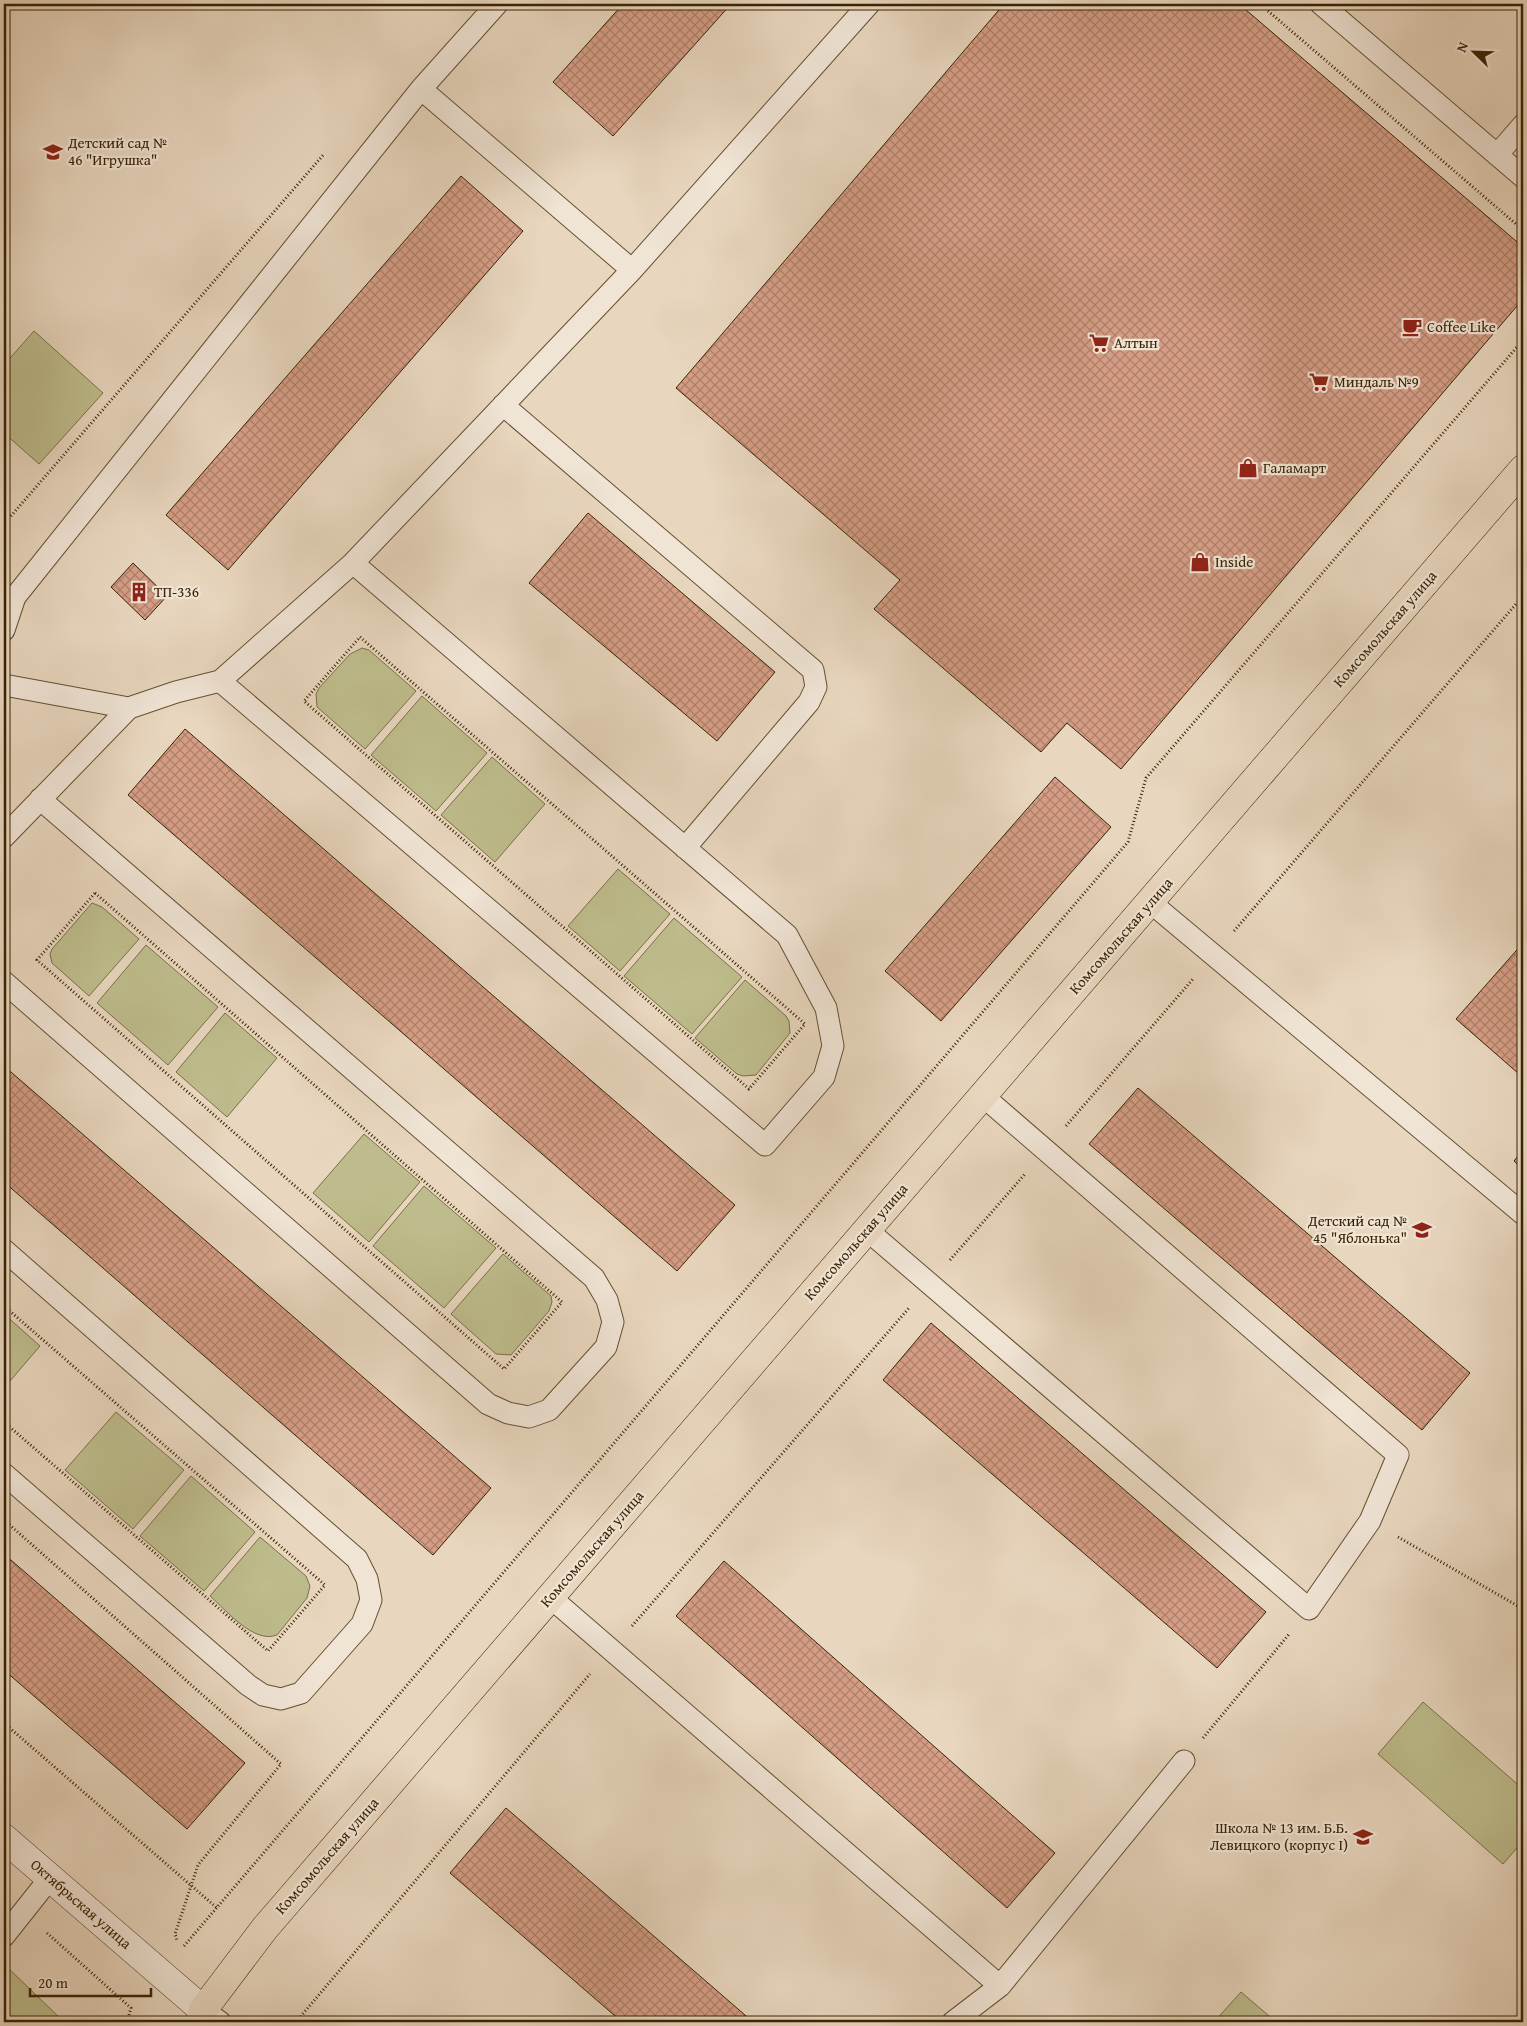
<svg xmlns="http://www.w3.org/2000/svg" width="1527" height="2026" viewBox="0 0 1527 2026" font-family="'Gentium Book Plus',serif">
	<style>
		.green { fill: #bebc8c; stroke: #7b7047 }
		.building { fill: url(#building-cross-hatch); stroke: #382302 }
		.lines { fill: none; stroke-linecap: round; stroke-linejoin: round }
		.service-casing { stroke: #645031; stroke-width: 23 }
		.tertiary-casing { stroke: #645031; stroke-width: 29 }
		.primary-casing { stroke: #382302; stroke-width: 29 }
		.path { stroke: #382302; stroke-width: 3; stroke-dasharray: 1 2.5; stroke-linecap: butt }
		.service { stroke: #f0e4d5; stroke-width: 21 }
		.tertiary { stroke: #f0e4d5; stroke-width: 28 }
		.primary { stroke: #e8d6be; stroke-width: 28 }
		.labels { text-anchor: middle; stroke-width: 4.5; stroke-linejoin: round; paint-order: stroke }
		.poi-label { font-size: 15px; fill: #382302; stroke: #f0e4d5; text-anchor: start }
		.street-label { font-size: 15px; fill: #382302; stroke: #f0e4d5 }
	</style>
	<defs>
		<pattern id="building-cross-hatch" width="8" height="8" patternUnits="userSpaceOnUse" patternTransform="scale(1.25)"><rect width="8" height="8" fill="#d59d85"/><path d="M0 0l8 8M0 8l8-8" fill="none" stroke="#ae806b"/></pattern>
	</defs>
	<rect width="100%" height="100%" fill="#e8d6be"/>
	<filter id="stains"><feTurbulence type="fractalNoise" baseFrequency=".004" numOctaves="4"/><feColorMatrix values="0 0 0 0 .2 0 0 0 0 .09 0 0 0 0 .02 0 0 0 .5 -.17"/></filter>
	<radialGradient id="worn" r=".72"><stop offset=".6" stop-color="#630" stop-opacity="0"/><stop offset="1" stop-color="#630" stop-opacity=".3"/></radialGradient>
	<path class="green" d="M34 331 103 393 39 464 4 433V365Z
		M362 648 369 650 416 691 365 749 317 707 316 694 319 688 350 654Z
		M422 696 487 753 436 811 371 755Z
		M492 757 545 804 495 862 441 815Z
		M618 869 670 914 620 971 568 926Z
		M92 903 102 907 139 939 89 996 52 963 50 954 52 949Z
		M674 918 742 977 692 1034 624 976Z
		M146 945 218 1007 168 1065 97 1003Z
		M745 980 786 1016 789 1021 790 1033 756 1075 743 1076 737 1074 695 1038Z
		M225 1013 277 1058 227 1117 176 1072Z
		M364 1134 420 1182 369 1242 313 1193Z
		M424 1186 496 1248 444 1308 373 1246Z
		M503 1254 551 1296 552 1302 549 1311 511 1355 496 1354 451 1314Z
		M4 1314 40 1346 4 1388Z
		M116 1412 184 1470 133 1529 65 1470Z
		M191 1476 255 1532 204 1591 140 1536Z
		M260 1537 306 1576 310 1586 307 1598 277 1635C254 1644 227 1611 210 1596Z
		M1423 1702 1523 1789V1841L1503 1864 1378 1754Z
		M4 1964 64 2022H4Z
		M1241 1992 1276 2022H1214Z"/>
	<path class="building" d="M623 4H731L613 136 553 82Z
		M1004 4H1239L1523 247V299L1121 769 1067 723 1041 752 874 609 900 580 676 388Z
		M461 176 523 231 228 570 166 515Z
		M588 513 775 672 717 741 529 583Z
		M133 563 167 596 145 620 111 587Z
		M185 729 735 1205 677 1271 128 795Z
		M1055 777 1111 827 941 1021 885 971Z
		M1523 943V1069L1519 1074 1456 1019Z
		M4 1066 491 1488 433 1555 4 1182Z
		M1138 1088 1470 1373 1422 1430 1089 1144Z
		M1523 1150V1169L1514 1161Z
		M931 1323 1266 1612 1217 1668 883 1380Z
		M4 1554 245 1763 187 1829 4 1670Z
		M724 1561 1055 1853 1007 1908 676 1616Z
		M506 1808 753 2022H622L450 1873Z"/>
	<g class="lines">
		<defs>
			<path id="service" d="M1321 4 1523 177
				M421 89 632 270
				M1497 155 1523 125
				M503 405 813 670 816 687 809 702 685 848
				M4 630 15 597 421 89 497 4
				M220 681 353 563 632 270 869 4
				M4 685 129 708
				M4 837 129 708 176 692 220 681 765 1145 824 1077 833 1046 826 1008 787 935 353 563
				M1150 902 1523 1214
				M4 982 488 1404 508 1413 529 1417 549 1410 606 1347 613 1322 607 1300 594 1278 40 799
				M867 1230 1309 1609 1370 1521 1398 1455 983 1096
				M4 1250 357 1559 367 1579 371 1600 362 1624 301 1693 281 1699 263 1695 248 1685 4 1474
				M550 1597 1000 1986
				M4 1936 50 1878
				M203 2010 220 2022
				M953 2022 1000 1986 1184 1761"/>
			<path id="tertiary" d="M4 1838 203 2010"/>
			<path id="primary" d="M200 2022 203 2010 265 1928 1523 469"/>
		</defs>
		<use href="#service" class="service-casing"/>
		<use href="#tertiary" class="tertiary-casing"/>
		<use href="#primary" class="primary-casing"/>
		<path class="path" d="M1260 4 1523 230
			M4 524 324 154
			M360 637 805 1024 749 1089 304 701Z
			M95 893 562 1302 504 1369 37 960Z
			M1234 931 1523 596
			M1066 1126 1193 979
			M950 1260 1025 1174
			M4 1306 325 1585 268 1651 4 1422
			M4 1520 281 1764 198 1865 175 1934 177 1940
			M1398 1537 1523 1609
			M632 1626 909 1308
			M4 1723 217 1908
			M1203 1738 1290 1633
			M47 1933 131 2008 127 2022
			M184 1946 1128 842 1146 778 1523 340
			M296 2022 590 1674"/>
		<use href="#service" class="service"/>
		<use href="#tertiary" class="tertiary"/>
		<use href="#primary" class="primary"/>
	</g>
	<defs>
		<symbol id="school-bare" viewBox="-9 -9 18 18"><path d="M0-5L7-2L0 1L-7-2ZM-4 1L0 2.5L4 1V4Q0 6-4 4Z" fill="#8f2418" stroke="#f0e4d5" stroke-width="2.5" paint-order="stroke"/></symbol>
		<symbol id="cafe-bare" viewBox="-9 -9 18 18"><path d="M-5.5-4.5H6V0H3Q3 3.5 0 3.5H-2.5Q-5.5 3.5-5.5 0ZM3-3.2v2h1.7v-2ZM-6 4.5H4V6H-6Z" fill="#8f2418" stroke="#f0e4d5" stroke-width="2.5" paint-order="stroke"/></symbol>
		<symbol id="supermarket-bare" viewBox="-9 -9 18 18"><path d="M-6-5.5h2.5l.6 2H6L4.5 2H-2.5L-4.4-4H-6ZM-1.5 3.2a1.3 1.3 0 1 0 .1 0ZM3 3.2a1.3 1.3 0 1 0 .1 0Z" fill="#8f2418" stroke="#f0e4d5" stroke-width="2.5" paint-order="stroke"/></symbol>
		<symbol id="shop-bare" viewBox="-9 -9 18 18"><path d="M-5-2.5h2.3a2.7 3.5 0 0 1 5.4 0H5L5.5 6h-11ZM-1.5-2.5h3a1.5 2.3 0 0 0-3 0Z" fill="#8f2418" stroke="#f0e4d5" stroke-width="2.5" paint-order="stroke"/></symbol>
		<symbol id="building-bare" viewBox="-9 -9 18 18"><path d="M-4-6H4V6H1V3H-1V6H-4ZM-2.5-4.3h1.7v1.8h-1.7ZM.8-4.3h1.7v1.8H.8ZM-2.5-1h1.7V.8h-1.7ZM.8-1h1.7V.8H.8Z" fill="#8f2418" stroke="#f0e4d5" stroke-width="2.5" paint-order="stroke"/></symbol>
	</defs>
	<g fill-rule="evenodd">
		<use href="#school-bare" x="39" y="138" width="28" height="28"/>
		<use href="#cafe-bare" x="1398" y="313" width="28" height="28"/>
		<use href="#supermarket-bare" x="1085" y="329" width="28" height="28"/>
		<use href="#supermarket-bare" x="1305" y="368" width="28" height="28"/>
		<use href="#shop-bare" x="1234" y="454" width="28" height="28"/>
		<use href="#shop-bare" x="1186" y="548" width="28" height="28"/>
		<use href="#building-bare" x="125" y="578" width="28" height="28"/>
		<use href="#school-bare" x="1408" y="1216" width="28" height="28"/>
		<use href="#school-bare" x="1349" y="1823" width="28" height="28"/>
	</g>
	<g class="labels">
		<g class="poi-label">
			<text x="68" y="148">Детский сад №<tspan x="68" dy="17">46 "Игрушка"</tspan></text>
			<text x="1427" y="332">Coffee Like</text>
			<text x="1114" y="348">Алтын</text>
			<text x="1334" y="387">Миндаль №9</text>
			<text x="1263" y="473">Галамарт</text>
			<text x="1215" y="567">Inside</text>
			<text x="154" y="597">ТП-336</text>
			<text x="1407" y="1226" text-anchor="end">Детский сад №<tspan x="1407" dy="17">45 "Яблонька"</tspan></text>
			<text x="1348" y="1833" text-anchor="end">Школа № 13 им. Б.Б.<tspan x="1348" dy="17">Левицкого (корпус I)</tspan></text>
		</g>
		<g class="street-label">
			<text transform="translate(1385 629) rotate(-49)" y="5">Комсомольская улица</text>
			<text transform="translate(1121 936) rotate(-49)" y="5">Комсомольская улица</text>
			<text transform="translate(856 1242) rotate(-49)" y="5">Комсомольская улица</text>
			<text transform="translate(592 1549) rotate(-49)" y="5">Комсомольская улица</text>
			<text transform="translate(327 1856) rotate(-49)" y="5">Комсомольская улица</text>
			<text transform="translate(81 1904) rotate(41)" y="5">Октябрьская улица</text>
		</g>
	</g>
	<rect width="1527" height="2026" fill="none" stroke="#e8d6be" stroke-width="20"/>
	<rect x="5" y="5" width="1517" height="2016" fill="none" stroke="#382302" stroke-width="2.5"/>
	<rect x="10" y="10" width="1507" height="2006" fill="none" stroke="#382302"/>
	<g transform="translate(1474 52) rotate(293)" stroke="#f0e4d5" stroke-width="4" paint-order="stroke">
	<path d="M0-4L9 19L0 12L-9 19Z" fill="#382302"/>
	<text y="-8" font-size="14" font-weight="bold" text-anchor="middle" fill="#382302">N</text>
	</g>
	<path d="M30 1988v8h121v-8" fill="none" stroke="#382302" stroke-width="2.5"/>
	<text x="38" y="1988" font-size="15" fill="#382302" stroke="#f0e4d5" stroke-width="4" paint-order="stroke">20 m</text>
	<rect width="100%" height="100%" filter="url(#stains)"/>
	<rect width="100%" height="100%" fill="url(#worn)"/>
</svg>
